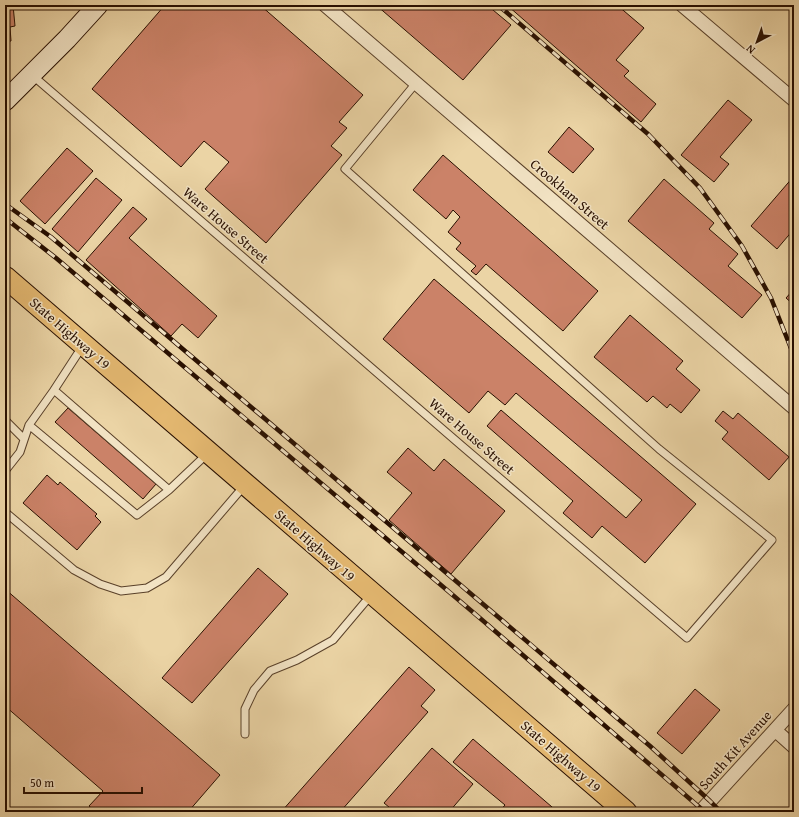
<svg xmlns="http://www.w3.org/2000/svg" width="799" height="817" viewBox="0 0 799 817" font-family="'Gentium Book Plus',serif">
	<style>
		.building { fill: #cb8268; stroke: #280f00 }
		.lines { fill: none; stroke-linecap: round; stroke-linejoin: round }
		.lane-casing { stroke: #594029; stroke-width: 9 }
		.street-casing { stroke: #594029; stroke-width: 15 }
		.secondary-casing { stroke: #280f00; stroke-width: 21 }
		.primary-casing { stroke: #280f00; stroke-width: 23 }
		.lane { stroke: #f2e3c4; stroke-width: 7 }
		.street { stroke: #f2e3c4; stroke-width: 13 }
		.secondary { stroke: #f2e3c4; stroke-width: 19 }
		.primary { stroke: #e6ba72; stroke-width: 21 }
		.rail-casing { stroke: #280f00; stroke-width: 4.5 }
		.rail { stroke: #f2e3c4; stroke-width: 3; stroke-dasharray: 9; stroke-linecap: butt }
		.labels { text-anchor: middle; stroke-width: 3; stroke-linejoin: round; paint-order: stroke }
		.street-label { font-size: 14px; fill: #280f00; stroke: #f2e3c4 }
	</style>
	<rect width="100%" height="100%" fill="#ebd4a5"/>
	<filter id="stains"><feTurbulence type="fractalNoise" baseFrequency=".005" numOctaves="4"/><feColorMatrix values="0 0 0 0 .2 0 0 0 0 .09 0 0 0 0 .02 0 0 0 .5 -.17"/></filter>
	<radialGradient id="worn" r=".72"><stop offset=".6" stop-color="#630" stop-opacity="0"/><stop offset="1" stop-color="#630" stop-opacity=".3"/></radialGradient>
	<path class="building" d="M5 5H13L15 26 10 27 11 41 5 42Z
		M28 5H61L28 9Z
		M165 5H260L363 95 339 122 347 128 331 146 342 155 266 243 205 189 229 162 204 141 181 167 92 89Z
		M376 5H487L511 25 463 80Z
		M509 5H617L644 28 616 60 629 71 624 76 656 104 641 122 508 6Z
		M728 100 752 120 720 157 729 164 714 182 681 155Z
		M569 127 594 149 573 173 548 152Z
		M67 148 93 171 45 224 20 201Z
		M443 155 598 291 563 331 486 264 476 275 471 271 476 266 456 249 461 243 448 232 460 217 453 210 446 219 413 190Z
		M794 176V229L777 249 751 226Z
		M96 178 122 200 78 252 52 229Z
		M664 179 714 223 709 229 738 254 728 266 762 295 742 318 628 221Z
		M133 207 147 219 129 238 217 316 198 338 182 324 171 336 86 260Z
		M434 279 696 504 645 563 602 526 592 538 563 513 573 501 487 426 501 410 626 518 642 500 602 466 516 393 505 405 488 391 469 413 383 339Z
		M794 289V305L786 298Z
		M630 315 683 361 676 369 700 390 681 413 670 404 667 408 653 396 647 402 594 357Z
		M68 408 156 484 143 499 55 422Z
		M723 411 733 419 738 413 789 457 769 480 722 439 728 432 715 421Z
		M5 447 10 451 5 457Z
		M408 448 434 471 444 459 505 511 451 574 389 520 412 493 387 472Z
		M47 475 58 485 60 482 97 514 95 516 101 522 77 550 23 503Z
		M258 568 288 594 192 703 162 678Z
		M5 589 220 775 188 812H96L89 806 103 791 5 706Z
		M409 667 435 690 421 706 428 712 340 812H281Z
		M695 689 720 710 682 754 657 733Z
		M473 739 552 807 558 812H499L505 805 453 762Z
		M432 748 473 784 449 812H395L384 803Z"/>
	<g class="lines">
		<defs>
			<path id="lane" d="M32 75 462 446 687 638 772 540 659 449 345 169 416 83
				M82 347 54 390 169 490 207 454
				M54 390 29 425 137 515 169 490
				M5 420 24 439
				M5 471 20 452 29 425
				M5 512 74 570 100 584 121 591 147 588 166 577 244 486
				M245 734V709L254 690 270 671 297 660 333 640 371 595"/>
			<path id="street" d="M325 5 794 408
				M682 5 794 100
				M775 730 794 747
				M700 812 794 709"/>
			<path id="secondary" d="M5 101 67 39 98 5"/>
			<path id="primary" d="M5 277 626 812"/>
		</defs>
		<use href="#lane" class="lane-casing"/>
		<use href="#street" class="street-casing"/>
		<use href="#secondary" class="secondary-casing"/>
		<use href="#primary" class="primary-casing"/>
		<use href="#lane" class="lane"/>
		<use href="#street" class="street"/>
		<use href="#secondary" class="secondary"/>
		<use href="#primary" class="primary"/>
		<defs>
			<path id="rail" d="M498 5 648 134 700 188 742 246 771 298 794 356
				M5 204 51 237 650 746 710 801 721 812
				M5 218 56 258 481 619 705 812"/>
		</defs>
		<use href="#rail" class="rail-casing"/>
		<use href="#rail" class="rail"/>
	</g>
	<g class="labels">
		<g class="street-label">
			<text transform="translate(570 194) rotate(41)" y="5">Crookham Street</text>
			<text transform="translate(226 225) rotate(41)" y="5">Ware House Street</text>
			<text transform="translate(70 333) rotate(41)" y="5">State Highway 19</text>
			<text transform="translate(472 436) rotate(41)" y="5">Ware House Street</text>
			<text transform="translate(315 545) rotate(41)" y="5">State Highway 19</text>
			<text transform="translate(735 750) rotate(-48)" y="5">South Kit Avenue</text>
			<text transform="translate(561 756) rotate(41)" y="5">State Highway 19</text>
		</g>
	</g>
	<rect width="799" height="817" fill="none" stroke="#ebd4a5" stroke-width="20"/>
	<rect x="6" y="6" width="787" height="805" fill="none" stroke="#280f00" stroke-width="2"/>
	<rect x="10" y="10" width="779" height="797" fill="none" stroke="#280f00"/>
	<g transform="translate(757 42) rotate(221)" stroke="#f2e3c4" stroke-width="3" paint-order="stroke">
	<path d="M0-3L7 15L0 10L-7 15Z" fill="#280f00"/>
	<text y="-6" font-size="11" font-weight="bold" text-anchor="middle" fill="#280f00">N</text>
	</g>
	<path d="M24 787v6h118v-6" fill="none" stroke="#280f00" stroke-width="2"/>
	<text x="30" y="787" font-size="12" fill="#280f00" stroke="#f2e3c4" stroke-width="3" paint-order="stroke">50 m</text>
	<rect width="100%" height="100%" filter="url(#stains)"/>
	<rect width="100%" height="100%" fill="url(#worn)"/>
</svg>
